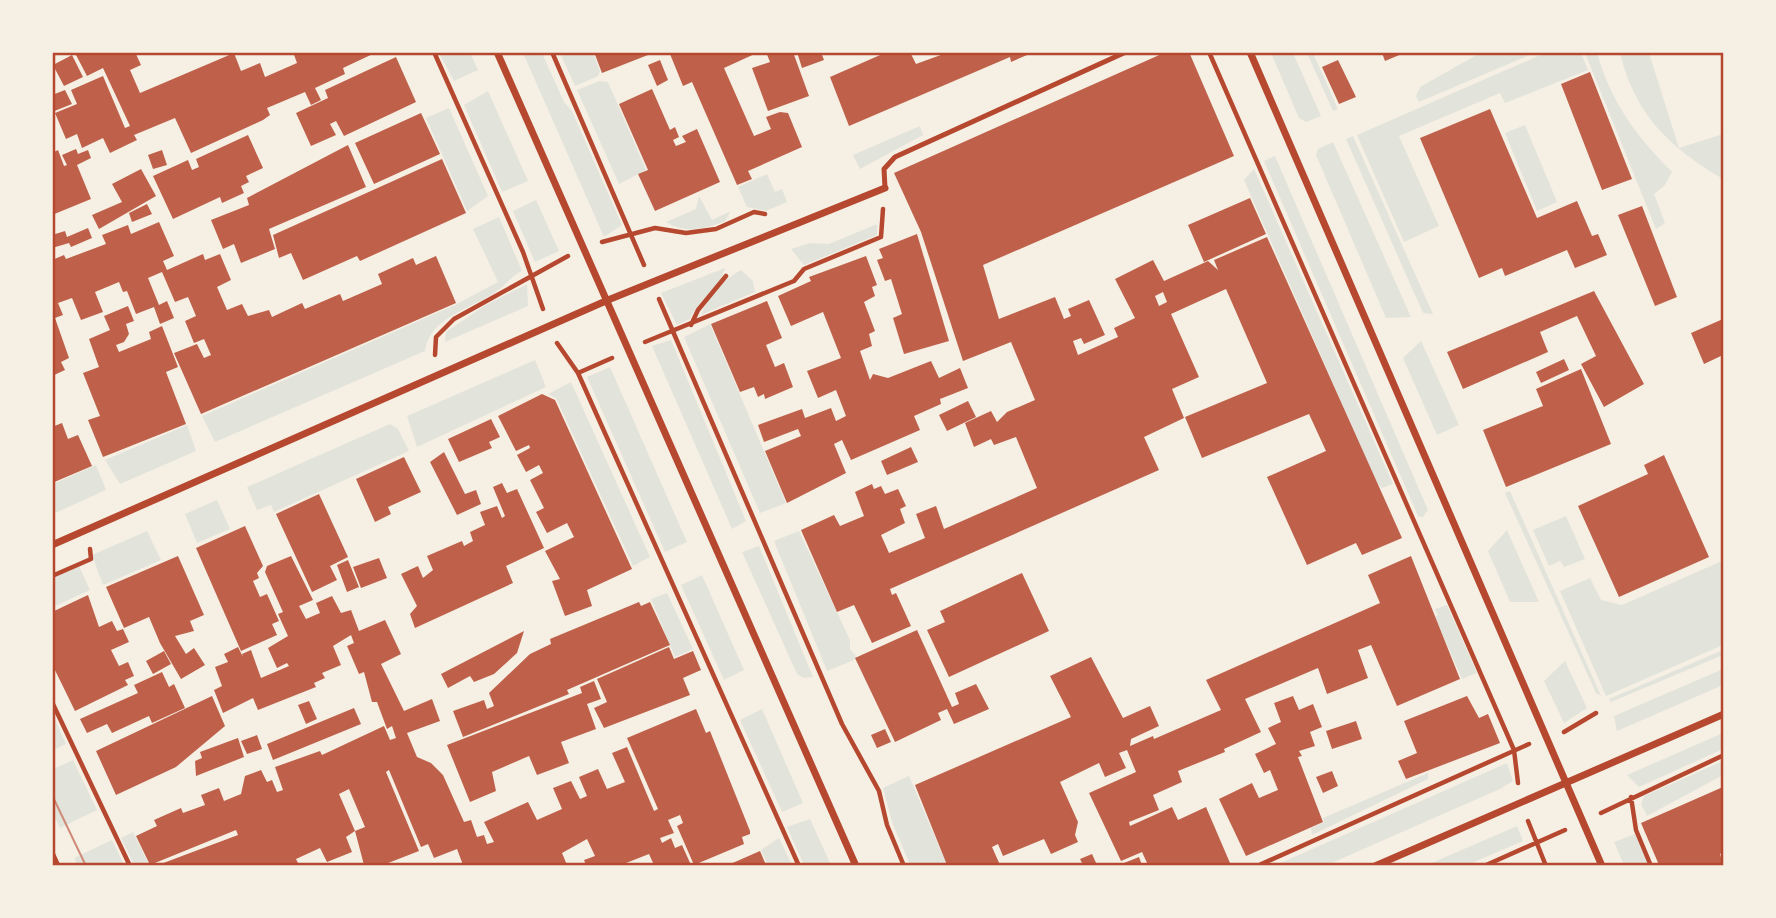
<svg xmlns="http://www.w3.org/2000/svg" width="1776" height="918" viewBox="0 0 1776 918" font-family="Rubik,sans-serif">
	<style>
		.green { fill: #e2e4dc }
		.building { fill: #bf614a; fill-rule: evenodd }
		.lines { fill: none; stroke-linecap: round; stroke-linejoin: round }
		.path { stroke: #b5482f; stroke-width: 4.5 }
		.service { stroke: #b5482f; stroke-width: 5 }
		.minor { stroke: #b5482f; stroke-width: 7 }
		.tram { stroke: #cf8b77; stroke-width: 2 }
		.neatline { fill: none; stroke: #b5482f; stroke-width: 2.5 }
	</style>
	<rect width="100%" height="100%" fill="#f6efe4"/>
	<path class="green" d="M530 52 542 53 564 102 572 111 622 225 604 237 524 55Z
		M439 53H470L478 70 454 81Z
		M560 53H593L600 71 598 76 575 86Z
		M1271 53H1293L1321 116 1306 122 1299 118Z
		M1307 53H1313L1338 109 1333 111Z
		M1480 53H1526L1527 56 1419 102 1416 96 1420 87Z
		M1545 53H1581L1588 70 1505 103 1500 93 1399 136 1439 226 1404 242 1357 135Z
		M1585 53H1597C1611 102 1636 136 1672 172L1665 185 1654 194 1665 223 1656 229Z
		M1620 53H1649L1679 148 1723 134V179C1670 148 1635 115 1620 53Z
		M600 81 608 82 646 170 619 184 577 90Z
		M488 91 528 181 502 192 464 105Z
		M449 108 488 196 467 211 426 118Z
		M1525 125 1557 202 1537 211 1505 133Z
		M920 126 923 135 860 169 853 155Z
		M1353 136 1433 314 1423 313 1346 139Z
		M1333 142 1411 317 1386 318 1316 155 1318 149Z
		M1275 156 1428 510 1423 517 1418 516 1264 161Z
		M1254 169 1393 484 1382 488 1377 484 1244 180Z
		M767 174 775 192 782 189 787 202 766 211 747 207 738 187Z
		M699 196 712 220 731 211 725 221C707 229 683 234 666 222L696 209Z
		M536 200 559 251 535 262 513 211Z
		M499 217 522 271C511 276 507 284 497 291 471 310 431 315 425 351L215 442 202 416 455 305 498 282 473 229Z
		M877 224V235L804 265 791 249 810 243 829 244Z
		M725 268C721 287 698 300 690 319L677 325 661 293Z
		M741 270 753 281 755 292 701 315C708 297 724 279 741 270Z
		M527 284 528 306 445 342 446 332 484 306Z
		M710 324 786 503 760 513 684 337Z
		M671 340 746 521 732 529 652 346Z
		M1421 341 1459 425 1437 435 1403 358Z
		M535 360 546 387 417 447 407 416Z
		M610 367 687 542 665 552 587 377Z
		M571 382 650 557 633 566 556 398 548 394Z
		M390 424 398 429 409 451 274 512 271 505 257 510 247 487Z
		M187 425 196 451 120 484 105 460Z
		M96 465 106 490 53 514V484Z
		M1510 491 1601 696 1596 693 1505 493Z
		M217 500 230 529 197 543 185 514Z
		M1566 516 1585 559 1564 567 1560 561 1549 566 1533 530Z
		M1507 530 1539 602H1510L1488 551Z
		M147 531 161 560 103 585 92 555Z
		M799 531 850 640V649L856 656 854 660 827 671 774 541Z
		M759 546 813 677 804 678 797 674 742 552Z
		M1722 561 1723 645 1606 696 1560 591 1590 578 1601 600 1622 605Z
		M79 566 90 590 53 607 52 578Z
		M702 575 744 670 724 680 681 585Z
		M667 593 693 649 675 657 651 599Z
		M1447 605 1477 673 1462 679 1435 617 1438 615 1435 609Z
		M1723 650V655L1611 702 1609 699Z
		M1565 661 1587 708 1564 723 1544 681Z
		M1723 669V685L1617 731 1614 716Z
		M762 709 803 803 782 812 740 720Z
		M53 715 66 744 53 750H52Z
		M1723 733V749L1639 787 1627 775Z
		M73 760 97 810 60 828 53 813V769Z
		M1723 761V775L1647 816 1641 804 1644 796Z
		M1507 763 1513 781 1500 789 1327 865H1276Z
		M1428 773V779L1312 835 1311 828 1324 822 1323 818Z
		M909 776 947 865H910L892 822 883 788Z
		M810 819 831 865H804L787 827Z
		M1517 826 1523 841 1467 865H1427Z
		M133 832 149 865H134L121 838Z
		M1635 834 1649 865H1624L1614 842Z
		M779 838 792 865H768L761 850Z
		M112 840 124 865H77L74 858Z"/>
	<path class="building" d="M79 52H135L141 65 130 70 140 93 234 53 241 71 260 63 265 77 297 63 293 52H377L343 68 345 74 315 88 321 100 311 105 305 92 267 108 270 115 263 120 191 153 175 118 134 135 137 140 110 153 103 138 82 148 77 134 66 139 55 113 77 104 71 90 103 76 125 128 130 126 103 68 87 76 76 55Z
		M594 52H653V53L602 73Z
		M673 52H759L724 68 754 136 771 129 766 117 780 112 788 113 802 147 748 171 752 179 737 185 692 82 683 86 670 54Z
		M766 52H793L809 96 768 111 752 68 770 62Z
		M797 52H821L824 60 802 68Z
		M887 52H910L916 64 949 52H1034L1011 62 1010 57 849 126 830 77Z
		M1166 52H1189L1234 156 983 265 999 319 1055 297 1064 319 1071 316 1068 309 1089 300 1105 335 1084 344 1081 338 1073 341 1078 355 1118 337 1114 328 1135 318 1115 279 1153 260 1164 281 1208 261 1218 270 1214 260 1267 237 1402 538 1362 555 1356 543 1307 565 1267 477 1326 451 1309 414 1202 458 1185 417 1267 383 1226 289 1171 314 1199 377 1172 389 1184 418 1144 437 1159 470 890 589 892 595 896 593 911 626 872 643 854 605 837 612 801 530 834 515 840 526 864 516 855 492 872 484 874 489 881 486 885 494 898 489 906 506 900 509 905 523 881 535 889 553 925 538 916 514 936 506 944 529 1037 488 1016 437 994 445 991 439 974 447 965 423 991 411 997 422 1007 412 1035 400 1011 342 963 361 921 232 894 173ZM1163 292 1167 302 1159 306 1155 296Z
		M1382 53H1404L1385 61Z
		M72 55 83 77 64 86 53 65Z
		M396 57 416 102 344 136 336 121 330 124 336 135 311 146 296 113 328 98 325 90Z
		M660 60 668 80 657 86 648 65Z
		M1338 60 1356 97 1339 104 1322 67Z
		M1590 72 1632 179 1602 190 1561 84Z
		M652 89 670 130 675 127 679 137 673 140 676 146 686 142 682 136 697 129 720 182 655 211 638 174 648 170 619 104Z
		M65 90 72 104 52 112V95Z
		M1490 109 1537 218 1577 201 1592 236 1598 234 1607 255 1575 268 1567 250 1505 276 1502 268 1479 278 1420 138Z
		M421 113 440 154 374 184 355 143Z
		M248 135 263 168 246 176 249 182 241 186 244 193 222 203 220 197 173 219 153 176 188 160 192 170 199 167 196 159Z
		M348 145 366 187 269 229 275 249 241 263 234 244 223 249 211 220 249 205 247 198Z
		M76 149 78 154 88 150 91 158 77 165 91 199 52 215V153L58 150 64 166 67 165 62 155Z
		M162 150 167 165 153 169 148 155Z
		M442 159 466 213 360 261 357 256 303 280 291 253 279 258 273 235Z
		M141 169 156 196 99 229 92 215 122 202 112 184Z
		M1250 198 1266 234 1204 262 1188 225Z
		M147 204 152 214 132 222 129 213Z
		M1642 206 1677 297 1655 306 1618 215Z
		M159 222 174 256 163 261 167 270 203 254 205 260 220 254 231 280 217 287 227 310 242 304 248 316 269 310 272 317 302 303 305 309 340 294 343 301 382 284 378 274 413 258 416 265 436 256 456 303 201 414 174 353 197 344 204 358 211 355 204 339 194 343 185 321 196 316 188 297 175 302 162 272 148 278 159 305 167 301 174 318 160 324 154 307 136 314 127 291 123 292 119 282 95 292 103 312 81 320 72 298 58 303 63 315 55 318 69 358 61 362 65 370 52 376V260L64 255 66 259 106 244 102 235 128 225 131 234Z
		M88 228 92 238 71 247 69 243 52 248V235L65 231 67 237Z
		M917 234 949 341 904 354 893 318 902 314 891 279 885 281 877 260 883 258 879 249Z
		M866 256 877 285 872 287 875 296 864 302 875 331 869 334 872 346 860 351 870 380 873 374 888 378 931 361 939 378 960 368 968 388 940 399 941 404 914 416 920 430 851 460 842 440 834 444 846 473 787 503 765 451 801 436 798 429 764 442 758 425 802 409 805 418 831 408 836 421 846 416 836 390 818 398 807 371 841 358 823 312 791 326 778 296 811 281 809 277Z
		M1594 291 1644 384 1604 407 1581 364 1596 356 1577 316 1540 332 1548 352 1463 389 1447 352Z
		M767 301 782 338 766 345 775 367 784 363 793 387 765 399 764 394 758 397 754 387 740 392 711 324Z
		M128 306 134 321 126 324 129 334 124 342 116 345 119 352 151 339 149 332 162 326 178 367 166 372 186 424 103 457 88 420 100 416 83 373 99 367 89 339 110 330 104 316Z
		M1723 319V355L1704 364 1691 333Z
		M1564 359 1569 370 1541 383 1536 372Z
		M1581 369 1611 444 1506 487 1483 430 1543 406 1536 389Z
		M542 394 555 400 632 569 587 590 592 606 565 616 552 581 560 579 545 551 574 537 567 523 547 533 536 512 544 508 530 480 543 473 539 465 526 472 517 455 530 448 529 445 516 451 498 416Z
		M968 401 976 417 947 431 939 415Z
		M491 419 500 437 489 442 492 448 459 462 448 439Z
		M62 423 68 439 78 435 92 466 52 483V427Z
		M911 447 918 462 887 475 881 461Z
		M444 452 465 494 476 490 481 504 457 515 430 462Z
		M1664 455 1709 557 1619 597 1578 506 1648 474 1644 465Z
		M404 457 421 492 388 507 391 514 375 522 356 479Z
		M502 483 507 493 517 489 544 548 506 566 513 583 415 628 410 614 417 606 401 574 418 566 423 578 433 570 427 556 462 541 464 546 473 541 470 532 485 525 480 512 497 506 502 518 505 516 493 487Z
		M319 494 348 557 330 566 337 580 312 592 276 514Z
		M245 526 263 566 257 573 259 578 253 581 260 597 267 594 279 621 272 624 277 635 241 651 196 548Z
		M178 556 204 615 190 621 194 631 175 636 186 654 194 648 205 665 181 679 160 643 149 617 124 628 106 587Z
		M291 556 313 600 299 606 306 619 320 613 316 603 332 596 341 613 351 610 359 631 385 620 401 654 381 664 404 711 432 699 440 721 407 733 417 757 431 763 443 775 464 822 471 820 477 837 484 835 487 844 494 842 484 822 528 802 537 820 562 809 553 788 571 781 580 799 587 796 579 777 598 769 607 789 625 782 612 753 627 747 654 811 658 809 627 738 696 709 706 733 710 731 750 831V834L742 837 744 844 694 865 677 826 683 823 680 815 668 820 674 833 660 838 662 843 671 838 675 848 682 845 691 865H654L649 854 621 865H586L584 860 595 856 587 839 562 853 567 865H463L457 849 434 858 428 844 421 847 389 770 386 772 419 851 383 865 379 863 364 865 355 831 365 827 349 789 339 794 355 831 346 837 352 852 327 862 320 848 296 859 299 865H158L238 835 236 830 150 865 136 836 157 826 154 820 181 808 183 813 205 805 201 795 219 788 224 801 241 794 245 776 261 770 267 782 272 780 277 792 283 790 275 767 320 751 322 755 384 726 390 740 396 738 392 726 387 729 377 702H372L364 672 359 674 347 646 354 643 351 635 333 646 341 665 322 673 325 678 314 683 316 687 258 710 253 698 223 713 214 690 222 686 215 667 228 662 224 654 238 647 243 657 242 654 251 650 261 678 289 666 287 663 277 668 268 648 288 636 278 614 283 612 265 572 267 566Z
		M1411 556 1460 679 1397 706 1371 645 1358 650 1368 678 1327 694 1318 668 1245 699 1261 732 1224 749 1225 752 1178 771 1182 782 1153 795 1159 810 1129 822 1130 826 1172 807 1178 820 1206 807 1230 863 1224 865H1148L1142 852 1121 861 1089 793 1136 772 1127 750 1119 753 1126 768 1105 777 1099 763 1060 782 1078 822 1075 835 1078 842 1051 854 1044 839 1003 856 998 844 992 847 1000 865H947L915 785 1071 717 1050 676 1091 657 1123 718 1150 706 1159 726 1131 739 1130 746 1153 736 1154 739 1221 710 1206 680 1380 603 1368 575Z
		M379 558 387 578 361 588 353 567Z
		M348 560 359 587 347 592 337 565Z
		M1022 573 1049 631 949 677 927 630 945 622 940 611Z
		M88 595 99 627 112 621 117 631 123 629 129 642 111 650 119 666 128 662 134 676 125 680 128 685 75 711 52 664V612Z
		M639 602 641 606 650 602 670 645 567 690 569 694 463 737 453 711 484 700 487 709 494 706 489 693 530 654 551 644 550 639Z
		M917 630 952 707 959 704 955 693 976 684 989 709 954 724 947 709 938 713 941 720 895 742 855 658Z
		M524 631 517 653 494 674 474 682 470 676 448 688 441 674Z
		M669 647 674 659 693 651 701 670 683 678 690 695 604 728 594 708 607 702 597 679Z
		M164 651 171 664 153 674 146 661Z
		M162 672 169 687 174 684 185 708 152 723 149 716 112 733 107 724 87 733 80 719 138 693 134 685Z
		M594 681 601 699 587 704 596 729 561 742 569 763 537 775 529 756 492 772 496 791 470 802 447 745 582 693 580 687Z
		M212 696 225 726 176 767 116 795 96 751Z
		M1293 696 1299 710 1313 704 1322 727 1310 732 1315 746 1299 751 1302 756 1298 757 1323 822 1246 856 1219 799 1252 783 1259 798 1278 790 1270 770 1264 773 1255 754 1276 744 1268 728 1281 722 1274 703Z
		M1467 696 1479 718 1488 714 1500 743 1406 779 1398 761 1417 753 1404 721Z
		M309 701 317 719 306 724 298 705Z
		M354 708 361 724 273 760 267 744Z
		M1356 721 1362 739 1332 749 1326 731Z
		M885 729 891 742 877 748 871 735Z
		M257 735 262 749 247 754 241 741Z
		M238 738 244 757 196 776 195 761 202 758 200 752Z
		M1332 771 1338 786 1323 793 1316 777Z
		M1723 787V852L1720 854 1723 865H1659L1641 823Z
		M760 851 766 865H728Z
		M1092 854 1097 865H1083L1080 859Z
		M1139 857 1142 865H1119Z"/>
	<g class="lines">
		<path class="path" d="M434 52 523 252 543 309
			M552 52 644 265
			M1209 52 1514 750 1518 783
			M602 242 655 228 686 233 716 229 754 212 765 214
			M659 299 842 724 879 791 887 825 904 866
			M691 325 698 310 726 276
			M645 342 794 281 804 269 881 237 883 209
			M557 343 578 373 799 866
			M435 355 436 337 454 319 568 256
			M578 373 612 358
			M52 576 91 559 90 549
			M52 702 130 866
			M1564 732 1596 713
			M1631 797 1636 830 1651 866
			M1601 813 1724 755
			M1528 821 1546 866
			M1257 866 1529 744
			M1484 866 1565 830"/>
		<path class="service" d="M885 188 884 169 895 157 1126 52"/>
		<path class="minor" d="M497 52 856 866
			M1250 52 1602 866
			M52 545 608 300 885 188
			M52 855 57 866
			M1375 866 1724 714"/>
		<path class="tram" d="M52 795 86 866"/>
	</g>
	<rect width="1776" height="918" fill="none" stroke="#f6efe4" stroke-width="108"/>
	<rect x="54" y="54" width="1668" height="810" class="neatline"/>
</svg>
